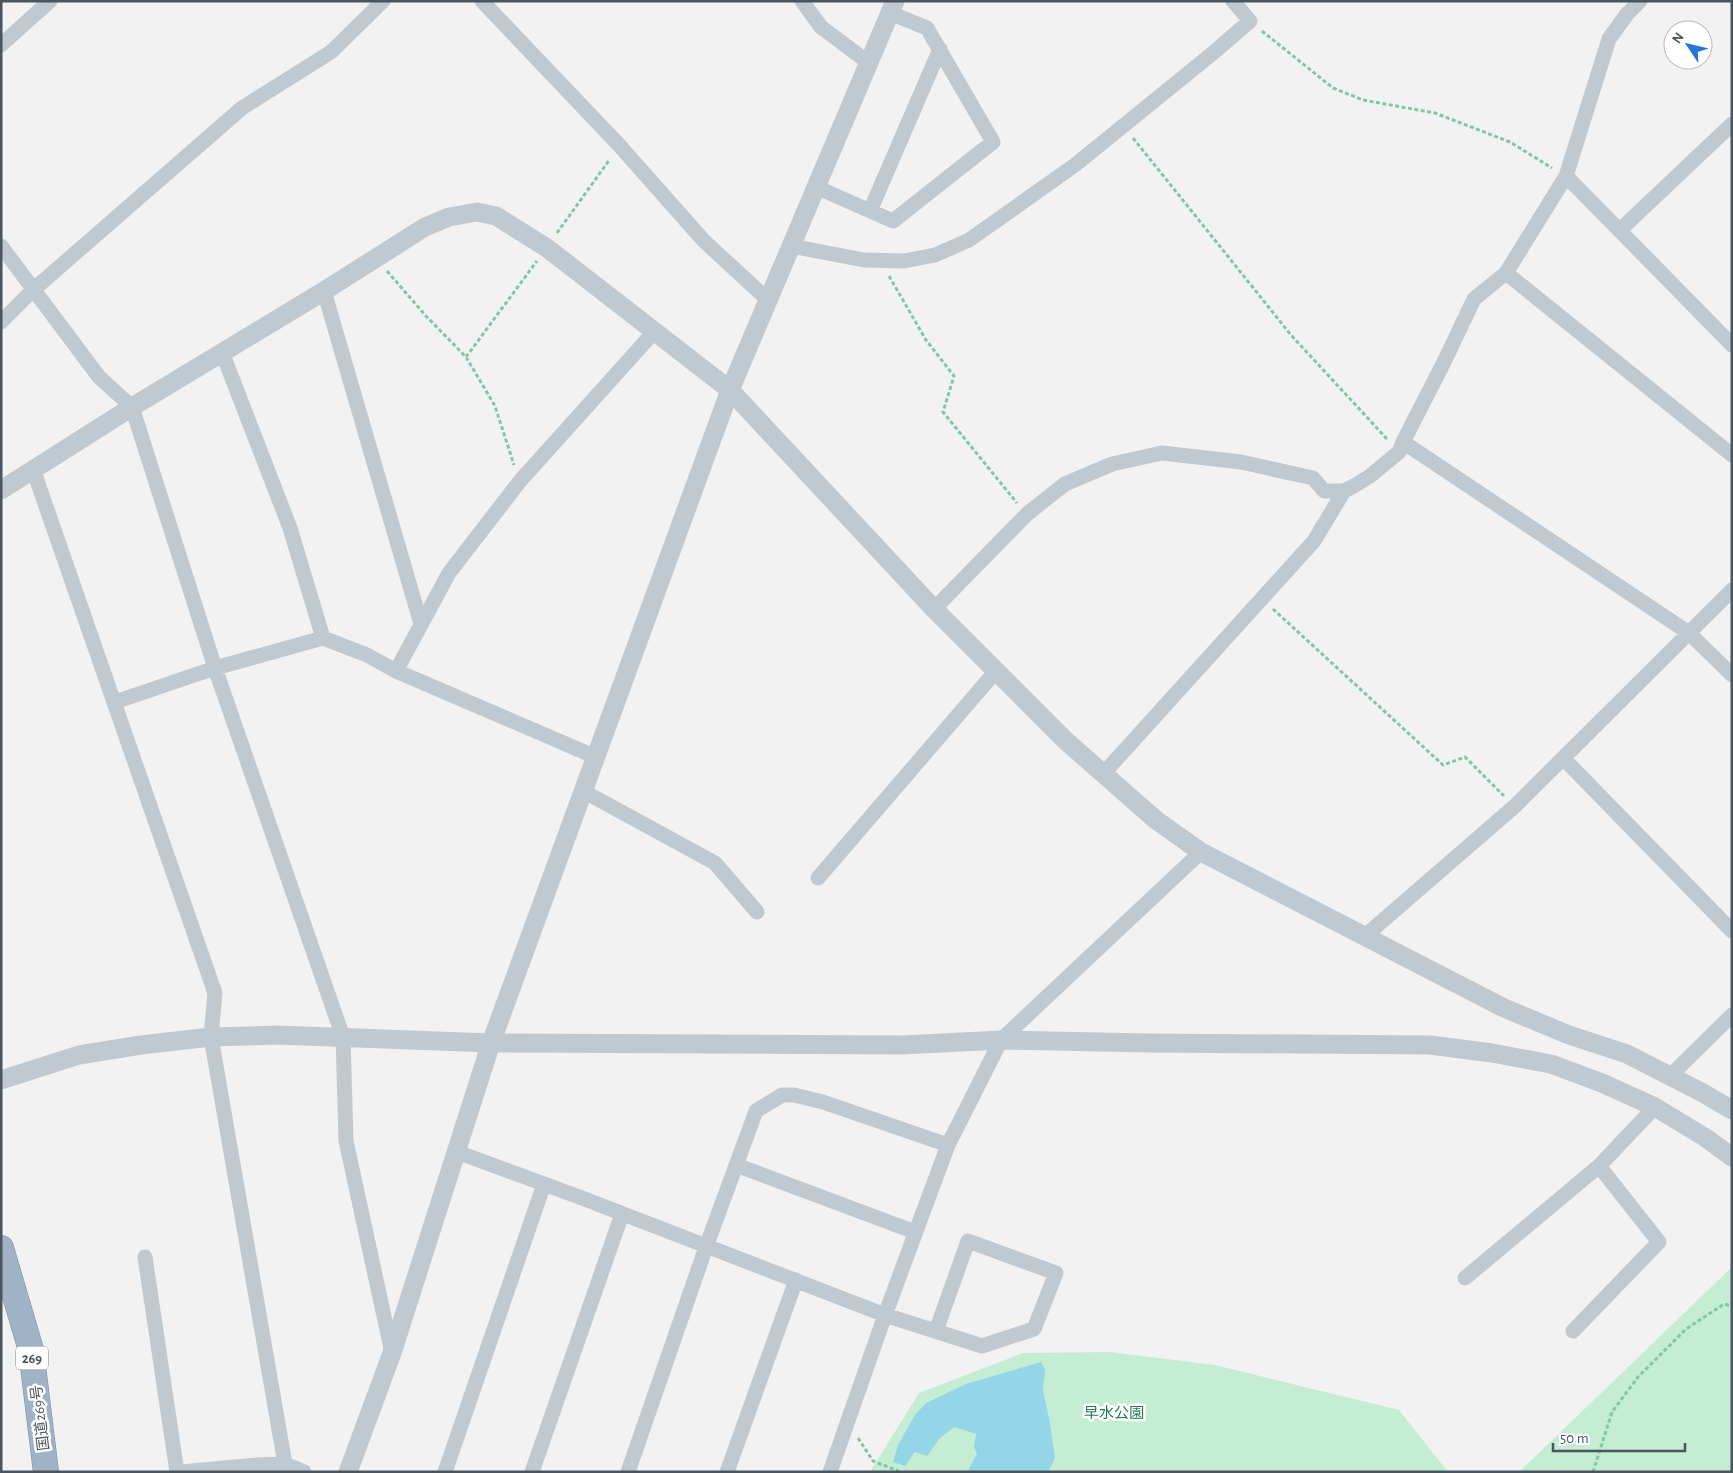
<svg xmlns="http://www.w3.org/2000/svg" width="1733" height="1473" viewBox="0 0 1733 1473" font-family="'Alegreya Sans','Noto Sans JP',sans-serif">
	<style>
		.green { fill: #c4edd4 }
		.water { fill: #94d6e7 }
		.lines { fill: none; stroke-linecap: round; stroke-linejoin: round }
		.trunk-casing { stroke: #788fa8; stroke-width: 26 }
		.path { stroke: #7ec9a4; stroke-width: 3; stroke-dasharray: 4 2.5; stroke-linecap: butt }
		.minor { stroke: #c0c9cf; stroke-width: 15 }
		.tertiary { stroke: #c0c9cf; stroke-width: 19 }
		.trunk { stroke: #a0b2c5; stroke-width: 25 }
		.labels { text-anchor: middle; stroke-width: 5; stroke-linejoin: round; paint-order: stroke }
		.shield { fill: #fff; stroke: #80888e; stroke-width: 1 }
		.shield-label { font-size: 14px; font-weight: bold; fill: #4a555e }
		.park-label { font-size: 15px; fill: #1e7c4d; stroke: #fff }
		.street-label { font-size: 15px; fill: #4a555e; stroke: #fff }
	</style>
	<rect width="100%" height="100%" fill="#f3f2f2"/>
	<path class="green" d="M1732 1267V1472H1519Z
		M1110 1352 1215 1365 1399 1410 1448 1472H870L919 1393 1023 1353Z"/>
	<path class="water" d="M1041 1362 1045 1370 1043 1390 1049 1418 1055 1458 1048 1472H967L977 1454 974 1447 976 1434 954 1427 940 1438 927 1456 915 1452 905 1466 893 1462 898 1445 915 1415 926 1403 966 1384Z"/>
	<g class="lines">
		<defs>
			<path id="trunk" d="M1 1248 31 1350 46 1472"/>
		</defs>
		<use href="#trunk" class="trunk-casing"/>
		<path class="path" d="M1262 31 1333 88 1363 100 1435 113 1510 142 1552 168
			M1133 138 1291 335 1387 439
			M557 233 610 159
			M387 271 426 316 466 357 495 406 514 465
			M889 276 926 340 954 376 943 412 1017 503
			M466 357 537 261
			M1273 609 1443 765 1465 757 1504 796
			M858 1438 873 1461 901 1472
			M1593 1472 1612 1412 1638 1377 1686 1329 1724 1304 1732 1306"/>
		<path class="minor" d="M482 1 619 145 704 241 768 300
			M802 1 821 27 869 63
			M1 45 50 1
			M1566 176 1732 345
			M816 187 893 221 993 142 927 28 890 13
			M870 211 940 49
			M1620 230 1732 124
			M1 246 99 377 132 407 215 668 343 1037 346 1141 392 1353
			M791 246 864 260 904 261 935 255 969 240 1075 165 1213 53 1250 21 1233 1
			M1506 273 1732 455
			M324 291 421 624
			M1 322 33 290 242 108 331 52 383 1
			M222 352 290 528 323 638
			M1403 442 1689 633 1732 675
			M33 469 215 993 211 1037 285 1464
			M934 609 1027 514 1065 484 1112 464 1162 453 1241 462 1313 478 1324 491H1344L1354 486 1370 476 1399 452 1403 442 1444 362 1474 299 1506 273 1566 176 1609 39 1627 14 1640 1
			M396 671 449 573 520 481 654 332
			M115 702 215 668 323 638 367 655 396 671 596 757
			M1563 758 1732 931
			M1103 774 1314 541 1344 491
			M583 791 715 863 757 912
			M818 878 996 671
			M1365 936 1515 806 1732 590
			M1670 1076 1732 1015
			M457 1152 582 1198 885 1315 982 1346 1034 1329 1056 1273 968 1241 936 1331
			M736 1165 915 1232
			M145 1257 177 1472
			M1465 1278 1599 1166 1655 1107
			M1573 1331 1659 1242 1599 1166
			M181 1472 257 1465 285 1464 304 1472
			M445 1472 544 1184
			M532 1472 622 1214
			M628 1472 706 1247 756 1111 782 1095H794L823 1102 948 1145
			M727 1472 796 1280
			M830 1472 885 1315 948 1145 1001 1040 1201 852"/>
		<path class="tertiary" d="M1 490 132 407 324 291 425 227 449 217 477 212 496 216 547 248 730 390 934 609 1066 741 1156 820 1201 852 1504 1008 1569 1035 1627 1054 1703 1093 1732 1110
			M1 1080 79 1055 141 1045 211 1037 277 1035 491 1043 902 1045 1001 1040 1149 1043 1430 1045 1492 1053 1551 1064 1602 1083 1655 1107 1706 1138 1732 1157
			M348 1472 392 1353 491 1043 730 390 895 1"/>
		<use href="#trunk" class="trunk"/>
	</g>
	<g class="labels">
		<rect class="shield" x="16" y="1346.5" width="32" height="23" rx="4"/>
		<g class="shield-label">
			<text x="32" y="1363">269</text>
		</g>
		<g class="park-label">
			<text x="1114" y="1418">早水公園</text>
		</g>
		<g class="street-label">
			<text transform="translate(40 1418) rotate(-97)" y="5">国道269号</text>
		</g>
	</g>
	<rect width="1733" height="1473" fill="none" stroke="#4a555e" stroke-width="5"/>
	<g transform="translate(1688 45) rotate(305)"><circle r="24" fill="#ffffff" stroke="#b7bbbf"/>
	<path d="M0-4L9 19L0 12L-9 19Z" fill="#2575da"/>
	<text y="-8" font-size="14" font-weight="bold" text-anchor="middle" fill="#4a555e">N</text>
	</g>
	<path d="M1553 1443v8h132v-8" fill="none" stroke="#4a555e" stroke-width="2.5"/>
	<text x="1560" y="1443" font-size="15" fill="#4a555e" stroke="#ffffff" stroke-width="4" paint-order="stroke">50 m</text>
</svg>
